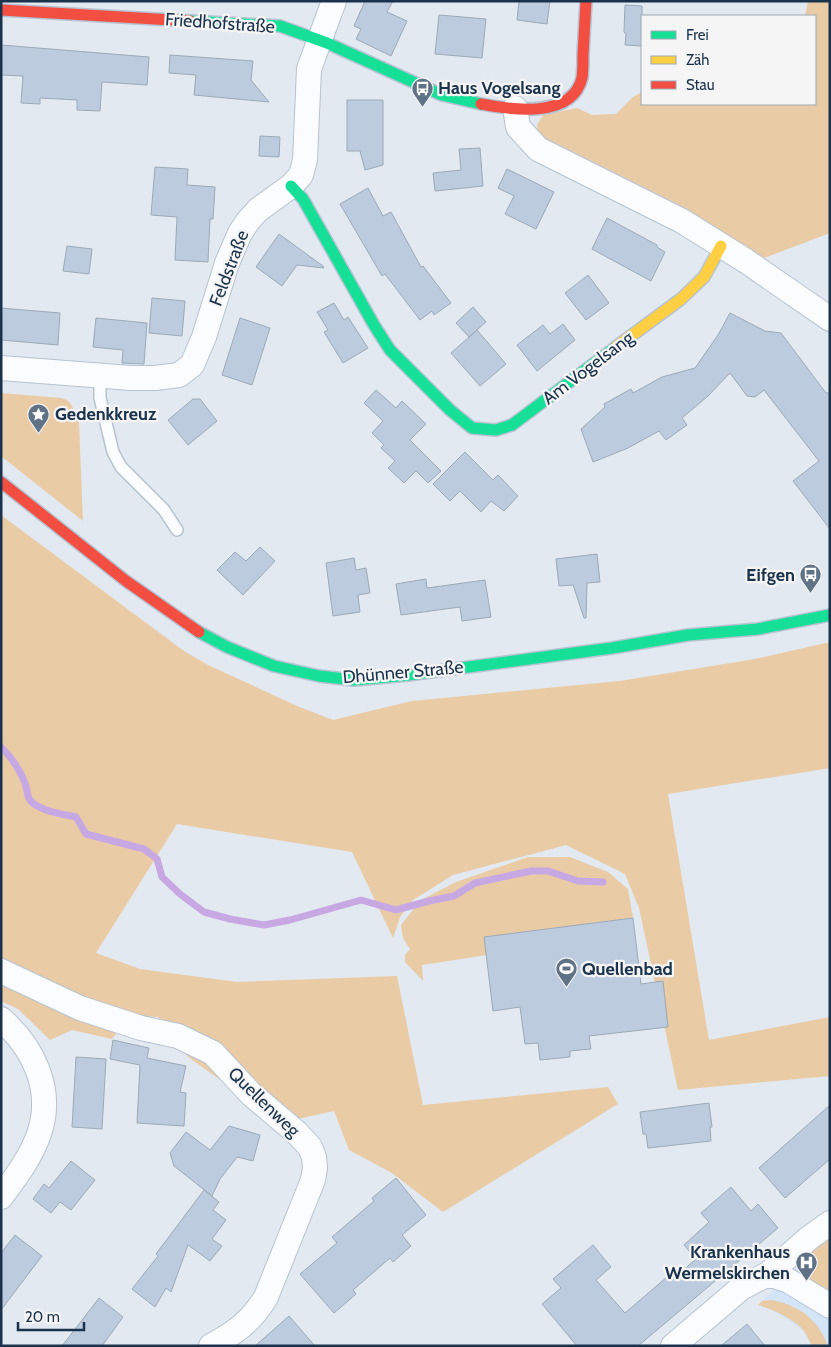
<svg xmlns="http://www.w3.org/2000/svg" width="831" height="1347" viewBox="0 0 831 1347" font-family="Cabin,sans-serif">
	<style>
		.built { fill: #d4e5f8 }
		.green { fill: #e9cba6 }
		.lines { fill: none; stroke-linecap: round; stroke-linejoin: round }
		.stream { stroke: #c8a8e3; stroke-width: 7 }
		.building { fill: #bcccde; stroke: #9ca9b7 }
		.lane-casing { stroke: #b5c3d2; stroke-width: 14 }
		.street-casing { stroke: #b5c3d2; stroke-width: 26 }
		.fast-casing { stroke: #b5c3d2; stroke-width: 14 }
		.slow-casing { stroke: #b5c3d2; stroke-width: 14 }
		.jam-casing { stroke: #b5c3d2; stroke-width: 14 }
		.lane { stroke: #fbfcfd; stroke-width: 11 }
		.street { stroke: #fbfcfd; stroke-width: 24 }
		.fast { stroke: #16e098; stroke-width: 11 }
		.slow { stroke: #ffcf43; stroke-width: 11 }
		.jam { stroke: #f24e42; stroke-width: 11 }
		.labels { text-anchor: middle; stroke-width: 4.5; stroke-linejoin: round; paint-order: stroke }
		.street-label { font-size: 18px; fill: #1a324b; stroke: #f5f5f5 }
		.poi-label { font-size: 18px; font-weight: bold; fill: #1a324b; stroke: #f5f5f5; text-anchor: start }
	</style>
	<rect width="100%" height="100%" fill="#e3e9f0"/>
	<path class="built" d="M830 1236V1346H812L804 1332 798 1326 770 1309 758 1305 822 1242Z"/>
	<path class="green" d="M808 1H830V233L764 258 687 211 538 136 537 125 543 115 577 108 592 115 616 114 633 97 642 92V104H815V16H805Z
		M1 393 61 398 67 400 71 404 79 422 83 521 1 456Z
		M1 515 184 651 208 665 297 706 333 720 412 701 620 681 755 659 830 642V768L668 794 709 1040 830 1017V1076L678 1090 639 908 625 874 566 845 453 875 413 900 400 917 393 938 352 852 177 824 96 953 140 969 237 982 397 976 423 1105 608 1087 618 1104 443 1212 392 1173 349 1150 334 1111 293 1120 226 1084 187 1056 158 1017 129 1016 112 1039 72 1030 50 1040 18 1009 1 1001Z
		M528 857H570L608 872 628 889 633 918 485 937 487 955 422 965 423 981 405 962V955L410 949 403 938 401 925 421 900 456 882Z
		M827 1239H830V1292L810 1281 801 1270V1262L822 1242Z
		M771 1300C799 1305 818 1319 828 1346H812C809 1341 807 1335 804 1331 793 1318 773 1310 758 1305L762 1301Z"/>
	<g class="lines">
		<path class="stream" d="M1 747C11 757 20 770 25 783 28 791 26 799 34 804 46 812 62 814 76 817L86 834 144 849 157 859 162 877 180 894 204 912 230 919 264 925 290 920 361 900 396 910 429 901 454 896 475 883 531 871H548L578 881 603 882"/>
	</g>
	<path class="building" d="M365 1H393L387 12 407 21 391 56 356 39 361 29 354 26Z
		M519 1H550L547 24 517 20Z
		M625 5 642 6V46L625 45 626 34 624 32Z
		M439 15 486 19 482 58 435 54Z
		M1 45 149 57 147 85 102 82 100 111 77 110V100L40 98V104L21 103 23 76 1 75Z
		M170 55 253 61 251 80 269 102 194 95 196 75 169 73Z
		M347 100H383V165L365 170 360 151H347Z
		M260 136 280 137 279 157 259 156Z
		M480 148 483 186 435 191 433 173 461 170 459 149Z
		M155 167 188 169 187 185 215 187 213 219H210L208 262 175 260 177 217 151 215Z
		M507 169 554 192 536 229 505 214 514 196 498 188Z
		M368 188 383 216 391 212 421 267 423 266 451 303 434 315 432 311 420 320 385 274 382 276 340 204Z
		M607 218 657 245V247L665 252 651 281 592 249Z
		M279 234 323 266 324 268 297 265 282 286 256 267Z
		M67 246 92 249 89 274 63 271Z
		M588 275 609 303 586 320 565 293Z
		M152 298 185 301 182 336 149 333Z
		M334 303 344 320 348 317 368 348 343 363 324 332 328 330 317 312Z
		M473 307 486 322 469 337 456 323Z
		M1 308 60 313 58 345 1 340Z
		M730 313 765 331 781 333 826 393H830V529L793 481 819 461 764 390 755 397 747 396 730 373 708 396 682 418 687 425 666 440 659 431 628 448 593 462 581 429 605 407 604 404 631 389 633 393 662 377 695 368 718 335Z
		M96 318 147 323 144 364 122 363 123 350 93 347Z
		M240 318 270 328 252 385 222 375Z
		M563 324 575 340 537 371 517 345 543 325 550 334Z
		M477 330 506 364 480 386 451 353Z
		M376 390 396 408 402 401 426 424 410 440 441 471 428 483 416 471 404 483 388 468 395 461 381 448 384 445 372 433 383 421 364 403Z
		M193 399H200L217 421 188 445 168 420Z
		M465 452 493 480 498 475 518 496 504 511 491 501 481 512 460 491 450 501 433 484Z
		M260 547 275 561 243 595 217 570 235 552 246 561Z
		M597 554 600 582 587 583 586 618H584L573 585 559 586 556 559Z
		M354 558 356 570 366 568 370 593 358 595 360 612 333 616 326 563Z
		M426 579 427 588 485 580 491 617 462 621 460 607 401 615 396 584Z
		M633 918 641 984 663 981 668 1027 589 1036 591 1049 570 1051V1057L540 1060 538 1043 525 1044 520 1007 493 1011 484 937Z
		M113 1040 149 1048 147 1058 186 1066 180 1092 186 1093 184 1126 137 1123 140 1065 110 1059Z
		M76 1057 106 1059 102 1129 72 1127Z
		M709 1103 712 1127H710L711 1141 648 1148 646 1134H643L640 1112Z
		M830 1105V1159L785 1198 759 1168Z
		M229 1126 260 1135 253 1161 237 1157 220 1179 212 1196 174 1166 170 1153 186 1132 210 1150Z
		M71 1161 95 1180 71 1210 60 1202 51 1213 33 1199 44 1184 49 1188Z
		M396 1178 426 1215 402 1235 411 1246 393 1262 390 1258 353 1290 356 1294 334 1313 300 1274 337 1243 332 1237 374 1201 372 1198Z
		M731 1187 751 1211 758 1204 778 1228 638 1346H577L542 1304 561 1288 553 1279 593 1245 611 1267 596 1280 625 1313 667 1277 671 1281 696 1259 684 1245 709 1222 701 1213Z
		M204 1190 219 1202 213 1210 226 1220 212 1239 222 1246 210 1261 188 1245 171 1292 166 1288 155 1307 132 1289 158 1256 156 1254Z
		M15 1235 42 1256 1 1310V1253Z
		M99 1298 123 1317 102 1346H62Z
		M289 1316 315 1346H255Z
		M747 1324 765 1346H721Z"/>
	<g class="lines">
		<defs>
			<path id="lane" d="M100 375V398L113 452 121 467 164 510 177 530"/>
			<path id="street" d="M515 108 518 127 538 149 682 221 746 261 830 319
				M1 368 131 378H155L179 375 192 365 204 337 227 263 240 233 248 221 258 210 291 186 301 175 305 160 309 69 334 1
				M1 971 80 1008 141 1028 178 1036 213 1053 251 1094 297 1133 310 1147 314 1157 315 1168 313 1180 266 1297C251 1322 236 1332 211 1346
				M1 1019C34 1048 54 1090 39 1134 31 1157 16 1177 1 1197
				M768 1274 809 1238 830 1223
				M673 1346 741 1288 768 1274 787 1280 830 1306"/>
			<path id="fast" d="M190 21 280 26 327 43 442 95 481 104
				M291 186 303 199 374 325 390 350 450 410 472 428 496 430 512 425 616 347
				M199 632 227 647 274 666 319 676 354 680 408 675 612 648 688 635 758 629 830 615"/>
			<path id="slow" d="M616 347 681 299 704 277 721 246"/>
			<path id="jam" d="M1 10 190 21
				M481 104C512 110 572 119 582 78 583 71 583 62 583 55 584 37 585 19 586 1
				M1 482 126 581 199 632"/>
		</defs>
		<use href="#lane" class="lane-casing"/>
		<use href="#street" class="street-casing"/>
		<use href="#fast" class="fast-casing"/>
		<use href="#slow" class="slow-casing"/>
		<use href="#jam" class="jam-casing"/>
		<use href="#lane" class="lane"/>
		<use href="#street" class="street"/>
		<use href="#fast" class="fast"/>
		<use href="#slow" class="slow"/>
		<use href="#jam" class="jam"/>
	</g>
	<defs>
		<symbol id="bus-pin" viewBox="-11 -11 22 30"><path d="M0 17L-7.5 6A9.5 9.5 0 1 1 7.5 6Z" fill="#607285" stroke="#f5f5f5"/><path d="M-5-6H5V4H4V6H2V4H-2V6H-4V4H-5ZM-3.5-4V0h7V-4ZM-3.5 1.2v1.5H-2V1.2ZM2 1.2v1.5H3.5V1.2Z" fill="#fff"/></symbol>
		<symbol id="sight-pin" viewBox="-11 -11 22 30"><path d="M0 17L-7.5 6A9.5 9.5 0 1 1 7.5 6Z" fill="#607285" stroke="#f5f5f5"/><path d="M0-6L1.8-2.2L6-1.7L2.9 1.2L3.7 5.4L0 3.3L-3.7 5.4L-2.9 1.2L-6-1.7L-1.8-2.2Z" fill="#fff"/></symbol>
		<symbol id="stadium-pin" viewBox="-11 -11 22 30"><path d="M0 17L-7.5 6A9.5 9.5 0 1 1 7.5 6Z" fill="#607285" stroke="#f5f5f5"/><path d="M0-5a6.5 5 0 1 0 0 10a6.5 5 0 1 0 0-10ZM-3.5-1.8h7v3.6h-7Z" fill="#fff"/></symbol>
		<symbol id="hospital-pin" viewBox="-11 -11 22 30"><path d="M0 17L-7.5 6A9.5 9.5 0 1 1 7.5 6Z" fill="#607285" stroke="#f5f5f5"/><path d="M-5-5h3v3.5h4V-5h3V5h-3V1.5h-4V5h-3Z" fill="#fff"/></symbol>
	</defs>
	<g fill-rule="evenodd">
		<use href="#bus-pin" x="410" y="76" width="25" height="34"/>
		<use href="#sight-pin" x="26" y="402" width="25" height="34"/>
		<use href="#bus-pin" x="798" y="562" width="25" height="34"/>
		<use href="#stadium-pin" x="554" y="956" width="25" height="34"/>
		<use href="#hospital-pin" x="794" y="1250" width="25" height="34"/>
	</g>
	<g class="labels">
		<g class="street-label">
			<text transform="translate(220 23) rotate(4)" y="6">Friedhofstraße</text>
			<text transform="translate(229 268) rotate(-69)" y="6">Feldstraße</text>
			<text transform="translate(588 368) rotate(-37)" y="6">Am Vogelsang</text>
			<text transform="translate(403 672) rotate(-5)" y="6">Dhünner Straße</text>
			<text transform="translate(264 1102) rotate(44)" y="6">Quellenweg</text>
		</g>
		<g class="poi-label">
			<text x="438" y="94">Haus Vogelsang</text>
			<text x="55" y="420">Gedenkkreuz</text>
			<text x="795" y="581" text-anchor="end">Eifgen</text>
			<text x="582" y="975">Quellenbad</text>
			<text x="790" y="1258" text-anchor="end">Krankenhaus<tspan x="790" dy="21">Wermelskirchen</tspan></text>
		</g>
	</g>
	<rect width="831" height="1347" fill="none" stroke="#1a324b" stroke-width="5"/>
	<rect x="641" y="15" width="175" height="90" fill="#f5f5f5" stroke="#9da7b1"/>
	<rect x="651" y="31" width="25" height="8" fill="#16e098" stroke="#9da7b1"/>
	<text x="686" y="40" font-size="15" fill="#1a324b">Frei</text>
	<rect x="651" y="56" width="25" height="8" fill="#ffcf43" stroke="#9da7b1"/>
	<text x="686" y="65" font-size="15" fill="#1a324b">Zäh</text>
	<rect x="651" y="81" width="25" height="8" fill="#f24e42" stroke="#9da7b1"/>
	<text x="686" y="90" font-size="15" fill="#1a324b">Stau</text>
	<path d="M18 1322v8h66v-8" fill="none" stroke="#1a324b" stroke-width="2.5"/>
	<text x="25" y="1322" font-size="15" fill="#1a324b" stroke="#f5f5f5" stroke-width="4" paint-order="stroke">20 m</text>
</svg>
